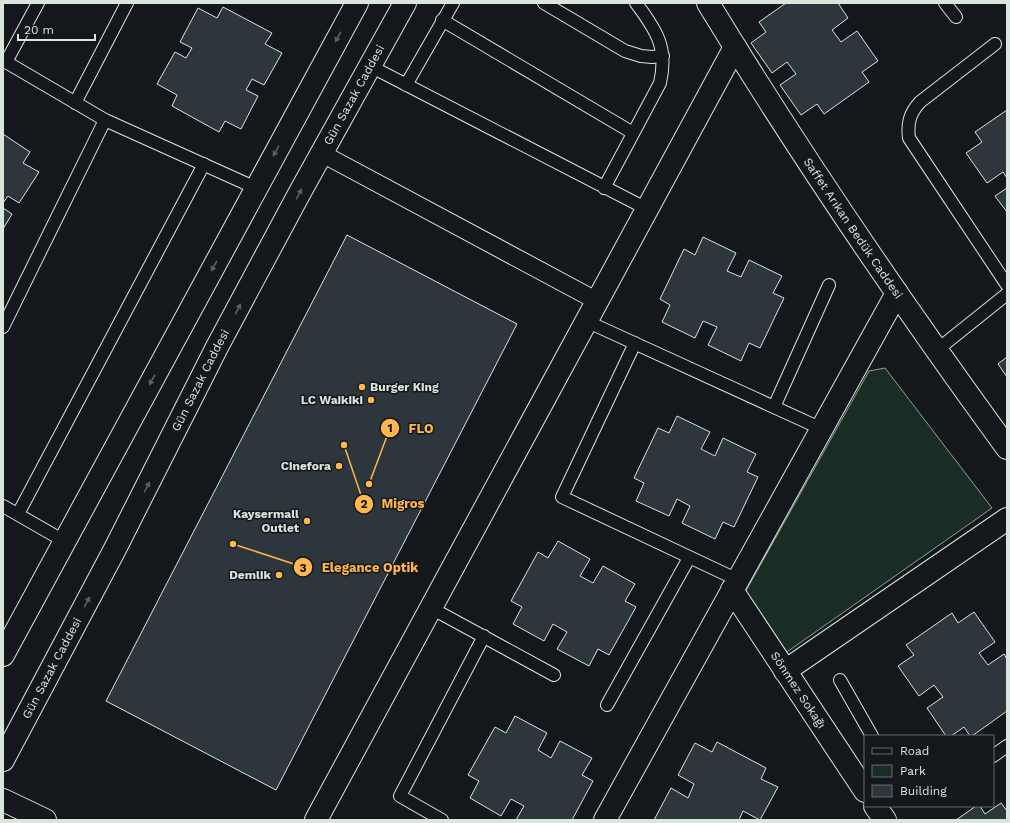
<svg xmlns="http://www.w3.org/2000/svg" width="1010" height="823" viewBox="0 0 1010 823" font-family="'Work Sans',sans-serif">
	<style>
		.green { fill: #1a2d24; stroke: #939e99 }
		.building { fill: #2c363c; stroke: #d8e6dc }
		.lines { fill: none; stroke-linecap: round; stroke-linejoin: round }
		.service-casing { stroke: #d8e6dc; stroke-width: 14 }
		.pedestrian-casing { stroke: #d8e6dc; stroke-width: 19 }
		.minor-casing { stroke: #d8e6dc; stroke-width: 24 }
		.tertiary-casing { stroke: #d8e6dc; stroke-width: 24 }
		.service { stroke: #14181c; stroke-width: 12 }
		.pedestrian { stroke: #14181c; stroke-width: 17 }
		.minor { stroke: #14181c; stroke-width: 22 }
		.tertiary { stroke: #14181c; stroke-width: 22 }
		.oneway { fill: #59605f }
		.poi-dot { fill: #ffb74d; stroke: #14181c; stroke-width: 1.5 }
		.labels { text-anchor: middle; stroke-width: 3; stroke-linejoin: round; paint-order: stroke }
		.street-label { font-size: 12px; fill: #d8e6dc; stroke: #14181c }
		.poi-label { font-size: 12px; font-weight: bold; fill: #d8e6dc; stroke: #14181c; text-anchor: end }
		.leader { fill: none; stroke: #ffb74d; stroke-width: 1.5 }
		.callout-dot { fill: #ffb74d; stroke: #14181c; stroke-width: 1.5 }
		.mark-label { font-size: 12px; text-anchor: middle; font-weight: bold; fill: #111 }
		.callout-label { font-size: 13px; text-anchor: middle; font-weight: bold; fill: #ffb74d; stroke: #14181c; stroke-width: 3; stroke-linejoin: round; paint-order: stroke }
	</style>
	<rect width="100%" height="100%" fill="#14181c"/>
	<path class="green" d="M885 368 992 508 784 654 743 596 869 371Z"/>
	<path class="building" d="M786 3H838L848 18 832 30 841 42 857 31 878 61 862 72 869 82 824 114 817 104 801 115 780 85 796 74 787 62 772 73 751 43 766 32 759 22Z
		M223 7 272 33 265 44 282 53 264 85 252 79 246 90 258 96 241 129 225 121 219 132 172 106 177 95 157 84 175 52 186 58 192 48 180 42 198 8 217 18Z
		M1007 110V178L1003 172 987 183 966 153 982 142 975 132Z
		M3 134 30 152 23 163 39 172 19 203 8 196 3 203Z
		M1007 188V212L995 196Z
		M3 208 12 214 3 229Z
		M347 235 517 324 276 790 106 701Z
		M703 237 736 253 727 271 741 277 749 260 782 276 773 293 784 298 760 348 749 343 741 361 708 345 717 327 703 321 695 338 662 322 670 305 660 299 684 249 695 255Z
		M1007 357V377L998 364Z
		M677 416 710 432 701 449 715 456 723 438 756 454 747 472 758 477 734 527 723 522 715 539 682 523 690 506 677 499 669 516 636 501 644 483 634 478 658 428 669 433Z
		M558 541 590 559 580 576 593 583 603 566 635 584 625 601 636 607 609 655 598 649 589 666 557 649 567 632 553 624 544 641 513 624 522 607 511 601 538 552 548 558Z
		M974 612 995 642 979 653 988 665 1004 654 1007 659V711L972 736H970L964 727 951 736H946L927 708 943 697 934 685 919 696 898 666 914 655 906 645 952 613 958 623Z
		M515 716 547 733 538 750 551 758 560 741 592 758 582 775 593 781 572 820H516L524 806 511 799 501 816 470 798 479 781 468 775 495 727 506 733Z
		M717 742 766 768 761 779 778 787 760 820 743 811 739 820H654L671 788 688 798 694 784 678 775 695 743 712 752Z
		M1001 803 1007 811V820H956L976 806H980L985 814Z"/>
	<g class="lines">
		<defs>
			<path id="service" d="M544 3 625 51 641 56 652 57 663 56
				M945 3 956 17
				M442 20 633 133
				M995 44 920 102C910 113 907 123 909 138L1007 285
				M370 66 647 209
				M406 85 453 3
				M75 103 127 3
				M105 120 256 188
				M604 188 660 83C668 48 657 31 636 3
				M586 321 822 429
				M3 327 105 120 6 62 38 3
				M635 343 562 497 738 580
				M937 350 1007 294
				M774 407 829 285
				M3 506 64 541
				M18 514 204 164
				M431 608 554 675
				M840 680 872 736
				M607 705 689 558
				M993 756 1007 746
				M442 820 400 796 484 636"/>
			<path id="pedestrian" d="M321 153 597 301"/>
			<g id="minor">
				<path id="s1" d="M732 590 865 791"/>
				<path d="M785 671 1007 519"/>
				<path d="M3 800 45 820"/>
				<path d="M875 806 885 820"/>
				<path d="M316 820 735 47"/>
				<path d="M605 820 897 293"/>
			</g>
			<g id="tertiary">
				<path id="s2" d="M708 3C801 156 902 304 1007 448"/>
				<path d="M3 655 357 3"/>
				<path id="s3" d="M3 760 115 549 217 347 299 194 405 3"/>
			</g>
		</defs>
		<use href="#service" class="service-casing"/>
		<use href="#pedestrian" class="pedestrian-casing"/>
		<use href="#minor" class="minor-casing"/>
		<use href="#tertiary" class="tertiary-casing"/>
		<use href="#service" class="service"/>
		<use href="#pedestrian" class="pedestrian"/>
		<use href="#minor" class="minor"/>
		<use href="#tertiary" class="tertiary"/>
	</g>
	<defs><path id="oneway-solid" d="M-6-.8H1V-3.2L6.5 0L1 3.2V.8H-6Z"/></defs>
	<g class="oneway">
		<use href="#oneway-solid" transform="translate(338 37) rotate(119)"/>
		<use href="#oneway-solid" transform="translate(276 151) rotate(119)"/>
		<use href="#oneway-solid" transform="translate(299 194) rotate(-62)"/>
		<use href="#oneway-solid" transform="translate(214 266) rotate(119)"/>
		<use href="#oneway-solid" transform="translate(238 309) rotate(-62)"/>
		<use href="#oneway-solid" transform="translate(152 380) rotate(119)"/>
		<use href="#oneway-solid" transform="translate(147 487) rotate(-63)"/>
		<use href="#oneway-solid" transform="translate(87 602) rotate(-62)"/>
	</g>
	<g class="poi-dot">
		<circle cx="362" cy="387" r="4"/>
		<circle cx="371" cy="400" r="4"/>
		<circle cx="339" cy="466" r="4"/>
		<circle cx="307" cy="521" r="4"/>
		<circle cx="279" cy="575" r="4"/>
	</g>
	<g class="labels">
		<g class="street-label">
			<text dy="4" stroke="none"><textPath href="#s3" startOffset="752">Gün Sazak Caddesi</textPath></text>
			<text dy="4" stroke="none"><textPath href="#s2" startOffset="268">Saffet Arıkan Bedük Caddesi</textPath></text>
			<text dy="4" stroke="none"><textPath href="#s3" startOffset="428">Gün Sazak Caddesi</textPath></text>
			<text dy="4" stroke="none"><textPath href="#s3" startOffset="104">Gün Sazak Caddesi</textPath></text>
			<text dy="4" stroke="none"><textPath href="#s1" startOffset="120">Sönmez Sokağı</textPath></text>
		</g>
		<g class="poi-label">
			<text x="370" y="391" text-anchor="start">Burger King</text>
			<text x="363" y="404">LC Waikiki</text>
			<text x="331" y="470">Cinefora</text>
			<text x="299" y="518">Kaysermall<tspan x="299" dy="14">Outlet</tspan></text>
			<text x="271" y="579">Demlik</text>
		</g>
	</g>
	<path class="leader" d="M369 484L390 428M344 445L364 504M233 544L303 567"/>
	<g class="callout-dot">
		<circle cx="369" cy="484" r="4"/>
		<circle cx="344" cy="445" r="4"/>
		<circle cx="233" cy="544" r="4"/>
		<circle cx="390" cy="428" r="10"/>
		<circle cx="364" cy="504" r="10"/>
		<circle cx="303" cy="567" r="10"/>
	</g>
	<g class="mark-label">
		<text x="390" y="432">1</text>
		<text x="364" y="508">2</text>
		<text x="303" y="572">3</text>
	</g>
	<g class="callout-label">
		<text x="421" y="433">FLO</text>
		<text x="403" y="508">Migros</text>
		<text x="370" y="572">Elegance Optik</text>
	</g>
	<rect width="1010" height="823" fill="none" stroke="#d8e6dc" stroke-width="8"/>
	<rect x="864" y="735" width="130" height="72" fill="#14181c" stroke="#626a69"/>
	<rect x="872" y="748" width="20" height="6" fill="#14181c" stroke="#626a69"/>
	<text x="900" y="755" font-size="12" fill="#d8e6dc">Road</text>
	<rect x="872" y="765" width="20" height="12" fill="#1a2d24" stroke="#626a69"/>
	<text x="900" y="775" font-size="12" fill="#d8e6dc">Park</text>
	<rect x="872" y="785" width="20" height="12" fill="#2c363c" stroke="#626a69"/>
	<text x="900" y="795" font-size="12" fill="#d8e6dc">Building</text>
	<path d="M18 34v6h77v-6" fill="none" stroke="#d8e6dc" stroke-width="2"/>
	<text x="24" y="34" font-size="12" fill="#d8e6dc" stroke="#14181c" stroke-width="3" paint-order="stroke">20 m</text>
</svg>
